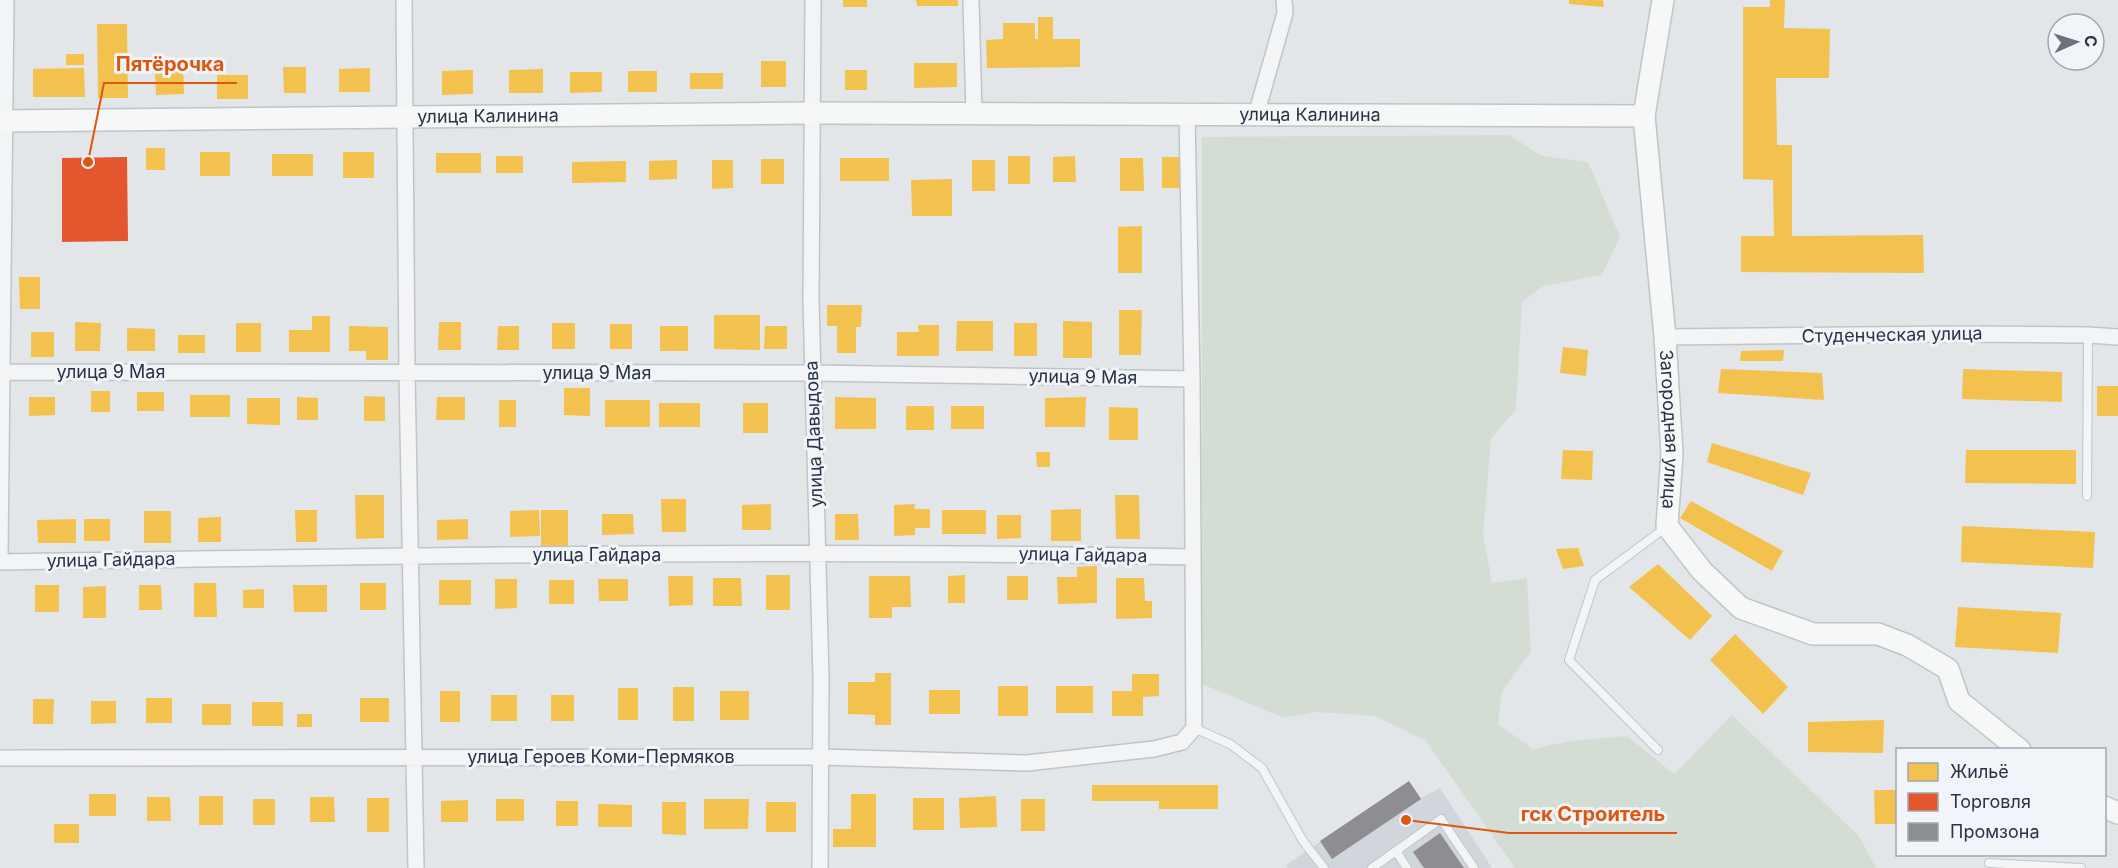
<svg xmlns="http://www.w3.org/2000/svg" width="2118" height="868" viewBox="0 0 2118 868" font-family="Inter,sans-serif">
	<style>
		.built { fill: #d1d5dc }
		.green { fill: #d4ddd3 }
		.homes { fill: #f2c14e }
		.shops { fill: #e4572e }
		.industry { fill: #8d8d92 }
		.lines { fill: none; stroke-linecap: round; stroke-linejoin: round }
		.lane-casing { stroke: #c1c4c7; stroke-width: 10 }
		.street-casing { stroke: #c1c4c7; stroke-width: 18 }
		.secondary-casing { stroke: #c1c4c7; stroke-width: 24 }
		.lane { stroke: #f3f4f5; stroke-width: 8 }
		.street { stroke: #f3f4f5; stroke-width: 15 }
		.secondary { stroke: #f6f7f7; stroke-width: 21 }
		.labels { text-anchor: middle; stroke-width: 6; stroke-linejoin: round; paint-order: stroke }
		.street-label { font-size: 18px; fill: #283344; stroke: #f1f4f8 }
		.leader { fill: none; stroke: #de570f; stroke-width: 2 }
		.callout-dot { fill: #de570f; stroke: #f1f4f8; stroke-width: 2 }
		.callout-label { font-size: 20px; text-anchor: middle; font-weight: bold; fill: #de570f; stroke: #f1f4f8; stroke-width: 6; stroke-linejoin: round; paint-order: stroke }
	</style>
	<rect width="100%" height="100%" fill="#e3e6e9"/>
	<path class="built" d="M1409 781 1421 798 1440 788 1492 868H1288L1286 865Z"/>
	<path class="green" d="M1509 135 1542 156 1588 162 1620 237 1602 275 1543 286 1522 302 1516 409 1491 439 1483 534 1492 583 1527 578 1531 652 1502 691 1498 724 1533 749 1571 741 1627 736 1674 774 1732 715 1859 836 1876 868H1515L1426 741 1375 716 1316 712 1284 718 1202 684V137Z"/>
	<path class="homes" d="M843 0H867V7H843Z
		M916 0H958V6H917Z
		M1569 0H1603L1604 7 1569 4Z
		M1770 0H1785L1784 28 1830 29 1829 78H1776L1777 145H1792V236L1923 235 1924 273 1741 272V236H1774L1773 180 1743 179V7H1770Z
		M1038 17H1053V39H1080V67L987 68 986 40 1003 39V23H1035V39H1038Z
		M97 24H127L128 98H98Z
		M66 54H84V65H66Z
		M761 61H786V87H761Z
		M914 63H957V87L914 88Z
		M283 67H306V93H284Z
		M84 68 85 97H33V69Z
		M155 68H183L184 94 156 95Z
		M370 68V92H339V69Z
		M543 69V93H509V70Z
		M473 70V94L442 95V71Z
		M845 70H867V90H845Z
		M628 71H657V92H628Z
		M570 72H602V92L570 93Z
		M690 73H723V89H690Z
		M217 75H248V99H217Z
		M146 148H165V170H146Z
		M200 152H230V176H200Z
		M343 152H374V178H343Z
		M436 153H481V173H436Z
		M272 154H313V176H272Z
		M496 156H523V173H496Z
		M1008 156H1030V184H1008Z
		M1075 156 1076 182H1053V157Z
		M1162 157H1182V188H1162Z
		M840 158H889V181H840Z
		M1120 158H1143L1144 191H1120Z
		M761 159H784V184H761Z
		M677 160V179L649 180V161Z
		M712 160H733V188L712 189Z
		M972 160H995V191H972Z
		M626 161V182L572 183V162Z
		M952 179V216H912L911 180Z
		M1142 226V273H1118V227Z
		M19 277H40V309H20Z
		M827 305H862L861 327H856V353H837V326H827Z
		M1119 310H1142L1141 355H1119Z
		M714 315H760V350L714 349Z
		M312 316H330V352H289V330H312Z
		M957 321H993V351H956Z
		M1063 321 1092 322V358H1063Z
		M75 322 101 323 100 351H75Z
		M439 322H461V350H438Z
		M236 323H261V352H236Z
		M552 323H575V349H552Z
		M1014 323H1037V356H1014Z
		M610 324H632V349H610Z
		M918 325H939V356H897V332H919Z
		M349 326 388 327V360H366V351H349Z
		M498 326H519V350H497Z
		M660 326H688V351H660Z
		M765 326H787V349H764Z
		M127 328 155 329V351H127Z
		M31 332H54V357H31Z
		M178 335H205V353H178Z
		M1563 347 1588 350 1586 376 1560 373Z
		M1784 350 1783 361H1740L1741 351Z
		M1721 369 1822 373 1824 400 1718 393Z
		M1963 369 2062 372V402L1962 399Z
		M2097 386H2118V416H2097Z
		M564 388H590V416L564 415Z
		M91 391H110V412H91Z
		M137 392H164V411H137Z
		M190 395H230V417H190Z
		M364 396 385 397V421H364Z
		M29 397H55V415L29 416Z
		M297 397 318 398V420H297Z
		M437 397H465V420H436Z
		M835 397 876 398V429H835Z
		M1086 397 1085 427H1045V398Z
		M247 398H280V425L247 424Z
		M499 400H516V427H499Z
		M605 400H650V427H605Z
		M659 403H700V427H659Z
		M743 403H768V433H743Z
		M906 406H934V430H906Z
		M951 406H984V429H951Z
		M1109 407 1138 408V440H1109Z
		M1712 443 1811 473 1803 495 1707 462Z
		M1563 450 1593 451 1592 480 1561 479Z
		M1966 450H2076V484L1965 483Z
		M1036 452H1050V467H1037Z
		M355 495H384V538L356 539Z
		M1115 495H1139L1140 539H1116Z
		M661 499H686V532H662Z
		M1691 501 1783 551 1772 571 1680 518Z
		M771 504V530H742V505Z
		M915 504 914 509H930V528H915V535L894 536V505Z
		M1081 509V541H1051V510Z
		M295 510H317V542H296Z
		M539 510 540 536 510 537V511Z
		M541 510H568V551H541Z
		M942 510H986V534H942Z
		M144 511H171V543H144Z
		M602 514H633L634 534 602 535Z
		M835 514H858L859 540H835Z
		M997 515H1021V538L997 539Z
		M221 517V542H198V518Z
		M76 519V543H38L37 520Z
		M84 519H110V541H84Z
		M468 519V539L437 540V520Z
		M1962 526 2095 532 2093 568 1961 562Z
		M1578 548 1584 566 1563 569 1556 549Z
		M1658 564 1712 616 1690 640 1629 587Z
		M1097 566V603L1058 604 1057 577H1077V567Z
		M766 575H790V610H766Z
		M965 575V603H948V576Z
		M668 576H693V605L669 606Z
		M869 576H910L911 607H892V618H869Z
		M1007 576H1028V600H1007Z
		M713 578H741L742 606H713Z
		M1116 578H1144L1145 601H1152V618L1116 619Z
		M495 579H517V608L495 609Z
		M598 579H628V601H599Z
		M439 580H471V605H439Z
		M549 580H574V604H549Z
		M194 583H216L217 617H194Z
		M360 583H386V610H360Z
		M35 585H59V612H35Z
		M139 585H161L162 610H139Z
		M293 585H327V612H294Z
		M106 586V618H83V587Z
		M264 589V608H243V590Z
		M1958 607 2061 613 2058 653 1955 647Z
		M1735 634 1788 687 1763 714 1710 660Z
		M875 673H891V725H875V715L848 714V682H875Z
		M1132 674H1159V696L1143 697V716H1112V691H1132Z
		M998 686H1028V716H998Z
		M1056 686H1093V713H1056Z
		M673 687H694V721H673Z
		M618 688H638V720H618Z
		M929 690H960V714H929Z
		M440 691H460V722H440Z
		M720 691H749V720H720Z
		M491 695H517V721H491Z
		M551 695H574V721H551Z
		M146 698H172V723H146Z
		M360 698H389V722H360Z
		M33 699H54L53 724H33Z
		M91 701H116V723L91 724Z
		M252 702H283V726H252Z
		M202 704H231V725H202Z
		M297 714H312V727H297Z
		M1884 720 1883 753 1808 752V722Z
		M1092 785H1218V809H1159V801H1092Z
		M1874 790H1898V824H1875Z
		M89 794H116V816H89Z
		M851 794H876V847H833V829H851Z
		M199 796H223V825H199Z
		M996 796 997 827 960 828 959 798Z
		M147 797H170L171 821H147Z
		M310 797H334L335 822H310Z
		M367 798H389V832H367Z
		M913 798H944V830H913Z
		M253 799H275V825H253Z
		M496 799H524V821H496Z
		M704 799H749L748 829H704Z
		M1021 799H1045V831H1021Z
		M468 800V822H441V801Z
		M556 801H578V826H556Z
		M662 802H686V835L662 834Z
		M766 802H796V832H766Z
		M598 804 632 805V827H598Z
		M54 824H79V843H54Z"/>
	<path class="shops" d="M127 157 128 241 62 242V158Z"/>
	<path class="industry" d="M1409 781 1421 799 1332 859 1320 841Z
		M1440 833 1464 868H1424L1413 852Z"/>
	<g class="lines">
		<defs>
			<path id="lane" d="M2087 496 2088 335
				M1194 728 1230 744 1262 768 1303 841 1324 868
				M1658 750 1569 660 1595 580 1665 528
				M1396 851 1407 868
				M1989 863 2081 868
				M1372 868 1441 819 1474 868"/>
			<path id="street" d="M404 0 407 373 416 868
				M813 0 811 301 821 678 820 868
				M971 0 974 114
				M1256 115 1285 13 1284 0
				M1665 337 1956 334 2088 335 2118 337
				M2 372 813 373 1192 379
				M0 555 6 0
				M0 562C398 556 796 549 1193 557
				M0 758 821 757 1027 763 1154 749 1182 742 1194 728 1192 379 1187 115"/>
			<g id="secondary">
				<path id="s1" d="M1663 0 1644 116 1665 337 1672 454 1667 526 1702 571 1741 608 1813 634H1878L1907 645 1948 669 1959 701 2020 750"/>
				<path id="s2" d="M0 121 812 113 1644 116"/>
				<path d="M2104 807 2118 813"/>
			</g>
		</defs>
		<use href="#lane" class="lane-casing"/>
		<use href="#street" class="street-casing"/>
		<use href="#secondary" class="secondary-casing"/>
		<use href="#lane" class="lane"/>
		<use href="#street" class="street"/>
		<use href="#secondary" class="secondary"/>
	</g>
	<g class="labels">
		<g class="street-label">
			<text dy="6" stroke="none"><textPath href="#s2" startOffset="1310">улица Калинина</textPath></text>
			<text dy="6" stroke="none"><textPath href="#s2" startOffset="488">улица Калинина</textPath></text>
			<text transform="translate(1892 335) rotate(-1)" y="6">Студенческая улица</text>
			<text x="111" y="378">улица 9 Мая</text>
			<text x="597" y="379">улица 9 Мая</text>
			<text transform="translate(1083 377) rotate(1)" y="6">улица 9 Мая</text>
			<text dy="6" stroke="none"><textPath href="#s1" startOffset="432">Загородная улица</textPath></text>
			<text transform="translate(814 434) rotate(-92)" y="6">улица Давыдова</text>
			<text x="597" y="561">улица Гайдара</text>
			<text transform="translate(1083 555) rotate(1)" y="6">улица Гайдара</text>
			<text transform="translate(111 560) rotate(-1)" y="6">улица Гайдара</text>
			<text x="601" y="763">улица Героев Коми-Пермяков</text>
		</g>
	</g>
	<path class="leader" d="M88 162L104 83H237M1406 820L1509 833H1677"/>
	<g class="callout-dot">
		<circle cx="88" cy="162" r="6"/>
		<circle cx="1406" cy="820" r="6"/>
	</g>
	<g class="callout-label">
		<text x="170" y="71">Пятёрочка</text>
		<text x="1593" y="821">гск Строитель</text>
	</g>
	<rect x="1896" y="748" width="210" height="108" fill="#f1f4f8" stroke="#a1a7b0" stroke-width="1.5"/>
	<rect x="1908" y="763" width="30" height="18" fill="#f2c14e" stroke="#a1a7b0" stroke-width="1.5"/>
	<text x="1950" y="778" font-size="18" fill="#283344">Жильё</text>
	<rect x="1908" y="793" width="30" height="18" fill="#e4572e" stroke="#a1a7b0" stroke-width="1.5"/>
	<text x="1950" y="808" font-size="18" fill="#283344">Торговля</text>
	<rect x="1908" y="823" width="30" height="18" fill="#8d8d92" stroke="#a1a7b0" stroke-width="1.5"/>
	<text x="1950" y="838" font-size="18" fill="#283344">Промзона</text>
	<g transform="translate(2076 42) rotate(87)"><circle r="28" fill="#f1f4f8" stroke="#a1a7b0" stroke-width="1.5"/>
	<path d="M0-4.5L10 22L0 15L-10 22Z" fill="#69727e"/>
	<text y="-9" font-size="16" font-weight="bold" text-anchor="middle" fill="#283344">С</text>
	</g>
</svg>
